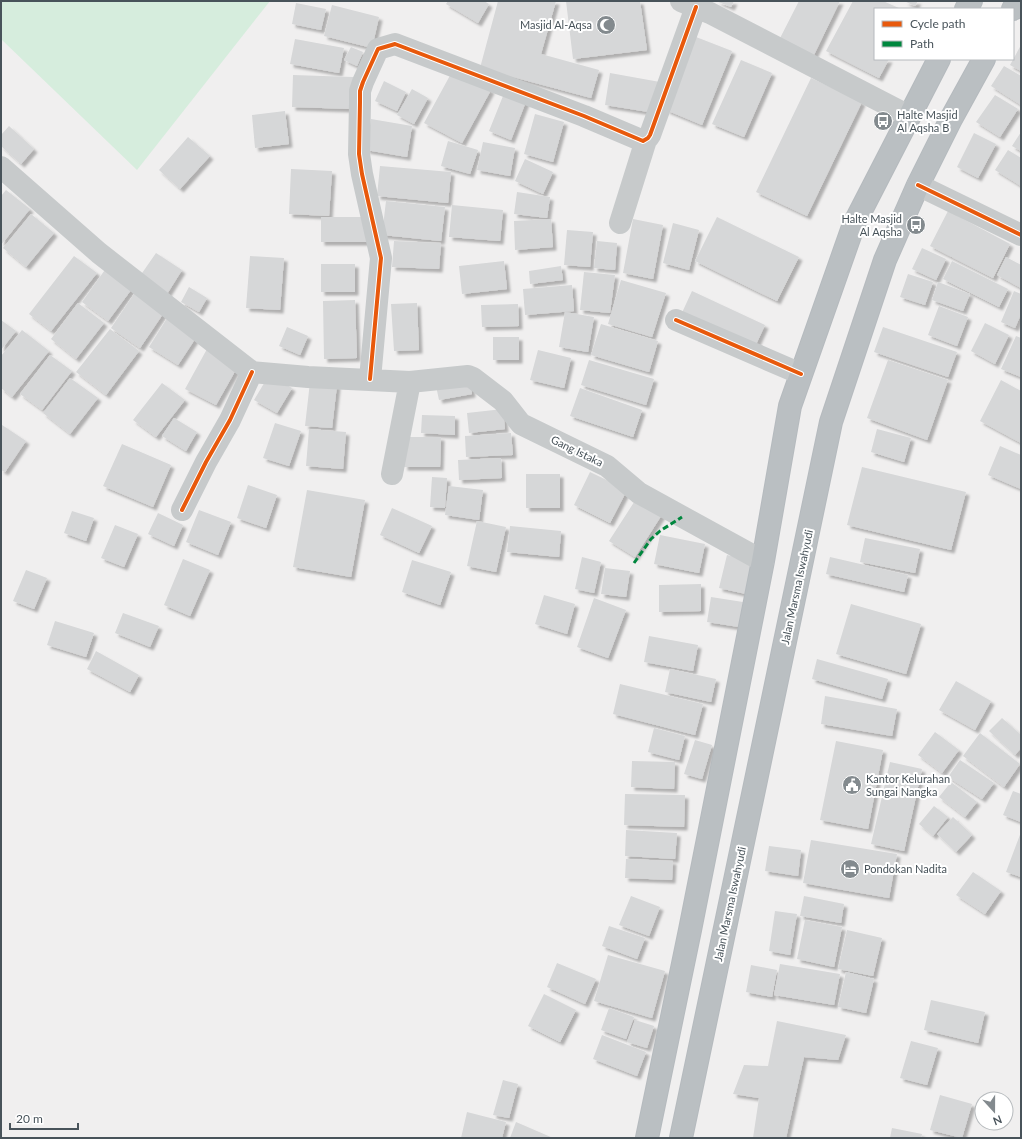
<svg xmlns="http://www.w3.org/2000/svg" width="1022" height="1139" viewBox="0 0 1022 1139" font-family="Lato,sans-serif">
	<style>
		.green { fill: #d6eddd }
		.building { fill: #d6d7d8; filter: url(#shadow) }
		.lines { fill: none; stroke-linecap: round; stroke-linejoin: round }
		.highway-casing { stroke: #b5babe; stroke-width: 24 }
		.minor { stroke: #c7cacb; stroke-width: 22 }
		.highway { stroke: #babfc2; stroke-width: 22 }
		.quiet { stroke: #00873e; stroke-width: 3; stroke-dasharray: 6 3; stroke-linecap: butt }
		.cycleway-casing { stroke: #fff; stroke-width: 6 }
		.cycleway { stroke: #e8590c; stroke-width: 4 }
		.labels { text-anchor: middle; stroke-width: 4; stroke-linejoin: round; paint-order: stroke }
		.poi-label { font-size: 11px; fill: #48535a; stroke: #fff; text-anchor: start }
		.street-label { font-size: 11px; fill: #48535a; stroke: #fff }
	</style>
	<defs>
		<filter id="shadow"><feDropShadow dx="3.5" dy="3.5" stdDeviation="1" flood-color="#0004"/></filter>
	</defs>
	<rect width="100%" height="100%" fill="#f0efef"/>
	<path class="green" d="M1 1H270L137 170 1 39Z"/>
	<path class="building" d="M448 1H484L489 4 478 23 446 4Z
		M498 1H556L541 54 599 70 591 98 480 68Z
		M566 1H640L647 50 573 59Z
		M716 1H734L731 7Z
		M799 1H840L811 61 777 44Z
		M853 1H883L901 9H875V59H889L879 78 826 51Z
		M904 1H918L915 6Z
		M296 3 326 9 321 30 292 24Z
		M332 5 379 17 372 48 324 36Z
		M696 37 732 51 702 125 666 110Z
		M295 39 344 48 339 73 290 64Z
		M1021 45V71L1010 65Z
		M351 47 363 52 357 66 344 60Z
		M741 60 772 73 744 137 712 124Z
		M1004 66 1021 76V105L991 86Z
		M453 70 491 90 462 143 424 123Z
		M610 73 660 82 655 113 605 105Z
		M293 75 353 77 352 109 292 107Z
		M811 78 862 102 807 216 756 192Z
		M384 81 406 92 397 111 375 101Z
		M412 89 428 98 414 124 397 115Z
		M505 91 527 99 511 140 489 131Z
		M995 95 1018 109 1000 137 976 122Z
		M285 111 289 144 255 148 252 115Z
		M535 114 564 122 553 162 524 154Z
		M371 119 412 126 407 157 366 150Z
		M9 126 34 149 21 164 1 146V135Z
		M1021 132V151L1012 146Z
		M974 133 996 144 978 178 957 167Z
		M188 137 210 156 180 189 159 170Z
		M448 141 478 150 470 174 441 166Z
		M483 142 515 148 510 176 477 170Z
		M1008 150 1021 158V186L995 170Z
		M525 159 553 172 543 194 515 181Z
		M380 166 451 172 448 203 377 196Z
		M291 169 332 171 329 216 289 214Z
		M6 190 30 209 1 245V196Z
		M517 192 550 197 547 218 514 214Z
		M386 201 445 207 441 241 382 235Z
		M452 205 503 210 500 241 449 237Z
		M948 211 1010 244 993 278 930 246Z
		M31 214 54 233 26 267 3 248Z
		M321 217H367V242H321Z
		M717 217 799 257 777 301 695 261Z
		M551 219 553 247 515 250 514 221Z
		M633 219 663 225 653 279 623 273Z
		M673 223 699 230 689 270 663 263Z
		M567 230 593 232 590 267 564 265Z
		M394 241 441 243 439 269 392 267Z
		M597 241 617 243 615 270 594 268Z
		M922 248 946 259 936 280 912 269Z
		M156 253 182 270 167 294 140 276Z
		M74 256 97 273 51 331 29 314Z
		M250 256 284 258 280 310 246 308Z
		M1006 257 1021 265V288L997 275Z
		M504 261 507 289 462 294 459 266Z
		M952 261 1008 289 999 307 943 279Z
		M321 264H355V292H321Z
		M561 266 563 280 530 284 529 271Z
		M107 267 134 286 108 321 82 302Z
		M584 272 615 275 610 313 580 310Z
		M908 274 933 282 925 305 900 297Z
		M621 280 666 293 652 337 608 324Z
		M938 282 970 294 963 311 932 300Z
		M572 285 574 311 525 315 523 289Z
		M189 287 207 298 199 312 181 302Z
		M138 288 167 308 140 348 111 328Z
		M692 291 765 325 753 351 680 317Z
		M1014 291 1021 294V314L1015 328 1001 322Z
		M355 300 357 358 324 359 323 301Z
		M78 303 104 323 76 359 51 339Z
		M417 303 419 350 394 351 391 304Z
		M518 304 519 326 482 327 481 305Z
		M939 306 968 317 957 346 928 335Z
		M565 312 594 317 588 352 559 347Z
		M169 315 199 333 178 365 149 347Z
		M1 320 16 331 1 350Z
		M985 323 1009 335 995 364 971 351Z
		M601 324 658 341 649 372 591 355Z
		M287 327 308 336 300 355 279 346Z
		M883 327 957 352 948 377 874 352Z
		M110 329 139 351 106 395 76 372Z
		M22 330 49 351 12 397 1 388V356Z
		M1016 336 1021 338V377L1001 369Z
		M493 337H519V360H493Z
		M207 349 238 366 216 405 185 389Z
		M538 350 571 358 564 388 530 380Z
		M50 355 72 371 42 410 20 394Z
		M589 360 654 379 646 405 581 385Z
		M888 360 948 380 927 440 867 418Z
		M269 375 292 388 277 413 254 400Z
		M70 378 98 398 70 434 43 413Z
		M470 379 472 394 439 400 436 386Z
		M1001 380 1021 391V443L980 421Z
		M310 382 337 385 332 428 305 426Z
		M162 383 185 400 156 437 133 420Z
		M580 388 642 410 633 437 570 416Z
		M503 409 505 429 469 433 467 413Z
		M422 415 455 416V435L421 433Z
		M174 418 197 432 186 451 162 436Z
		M275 423 301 431 289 466 263 458Z
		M2 425 26 441 5 472 1 470V427Z
		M309 429 346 432 343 469 306 466Z
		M877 429 911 438 904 462 871 452Z
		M511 433 513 455 466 457 465 436Z
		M405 437H441L440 467H404Z
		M122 444 171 465 153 507 103 486Z
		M1000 446 1021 455V489L988 475Z
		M501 458 502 478 459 480 458 460Z
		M862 467 966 492 951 550 847 525Z
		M590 472 627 490 610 523 574 505Z
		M526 474H560V508H526Z
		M432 477 447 478 445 508 430 507Z
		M248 485 277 495 266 528 237 518Z
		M449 486 483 490 479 520 445 515Z
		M307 490 365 500 351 577 293 567Z
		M638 496 663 513 635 557 609 541Z
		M392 508 432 526 419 553 380 535Z
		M199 510 231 522 218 555 186 542Z
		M72 511 94 518 86 541 64 533Z
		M158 513 183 525 174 546 148 534Z
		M477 521 506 527 496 572 467 566Z
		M115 525 138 534 124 567 101 558Z
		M510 526 561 531 559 557 507 552Z
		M660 535 705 544 699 573 654 564Z
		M865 538 920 549 915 573 860 562Z
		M727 555 754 561 746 594 719 588Z
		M582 557 601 562 594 593 575 589Z
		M830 557 908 575 904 592 826 574Z
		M183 559 210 570 190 616 164 605Z
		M412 560 451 572 440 605 402 592Z
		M605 568 630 571 626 597 601 594Z
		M26 570 47 578 34 609 13 601Z
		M701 584V611L659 612V585Z
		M544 595 575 604 567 634 535 624Z
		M711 597 743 602 739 627 707 622Z
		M594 598 626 610 608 658 577 647Z
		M851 604 921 624 906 674 836 654Z
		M123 613 159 626 150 647 115 633Z
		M55 621 94 633 86 657 47 645Z
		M649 636 698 645 693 671 644 662Z
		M96 651 139 675 130 692 87 669Z
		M817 659 888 679 882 699 812 679Z
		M670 669 716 679 711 702 665 692Z
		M956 681 991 701 975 730 939 710Z
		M620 684 703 704 695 735 613 714Z
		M825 696 897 709 892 736 821 724Z
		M1002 718 1021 735V748L1015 755 989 731Z
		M654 728 685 736 679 760 648 752Z
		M935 732 959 750 942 773 918 755Z
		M980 733 1020 764 1004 787 963 756Z
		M695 740 712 745 702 779 684 774Z
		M836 741 883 750 868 829 820 820Z
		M960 760 994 783 982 799 948 777Z
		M632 761 675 762 674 789 631 787Z
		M890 762 922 769 904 851 871 844Z
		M951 782 977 802 965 817 939 797Z
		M1013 791 1021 794V822L1003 815Z
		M625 794 685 795 684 827 624 825Z
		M934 806 948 817 933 836 919 824Z
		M953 817 972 835 956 852 937 834Z
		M626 830 677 833 675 859 625 856Z
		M1021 832V877L1006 872Z
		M811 840 897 854 889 898 803 883Z
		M769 846 801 850 798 876 765 871Z
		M626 859 673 861 672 880 625 878Z
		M973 872 1001 891 985 914 956 895Z
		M631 896 660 907 649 936 619 925Z
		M804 896 844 904 841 923 800 916Z
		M775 911 797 914 790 955 769 951Z
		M805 920 842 927 834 967 797 959Z
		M609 926 645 938 637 959 602 946Z
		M847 930 882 938 873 976 838 969Z
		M608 955 665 971 652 1018 594 1001Z
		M557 963 596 979 585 1004 547 987Z
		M780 964 840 974 834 1005 774 995Z
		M751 965 777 970 772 997 746 992Z
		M846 972 874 979 866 1013 838 1007Z
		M544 994 576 1010 560 1042 528 1026Z
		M931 1000 985 1012 978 1043 924 1030Z
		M609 1008 634 1017 626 1039 601 1030Z
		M635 1020 654 1026 647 1048 627 1042Z
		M777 1021 846 1035 838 1060 804 1057 786 1138H753L759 1098 733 1094 744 1065 768 1066Z
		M602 1035 646 1052 637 1076 593 1059Z
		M911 1041 938 1048 927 1085 900 1078Z
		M503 1080 518 1084 509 1118 493 1115Z
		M940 1095 972 1104 962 1138 930 1130Z
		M467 1112 506 1122 502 1138H461Z
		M516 1122 553 1138H510Z
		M892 1128 922 1134 921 1138H890Z"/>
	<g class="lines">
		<defs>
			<path id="highway" d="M966 9 971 1
				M1013 9 1018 1
				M647 1138 690 930 763 561 790 406 854 224 939 59
				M681 1138 831 422 885 260 918 185 951 119 984 59"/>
		</defs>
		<use href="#highway" class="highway-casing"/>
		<path class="minor" d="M681 1 710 13 909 116
			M1 167 99 253 252 372 308 377 410 382 468 376 473 378 503 401 521 424 607 466 639 493 763 561
			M918 185 1021 235
			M620 223 646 140
			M676 320 801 374
			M370 379 381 258 362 174 359 154 360 102V91L363 82 378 49 395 44 584 116 643 141 648 138 650 135 696 7
			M392 474 410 382
			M182 510 206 462 230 420 252 372"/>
		<use href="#highway" class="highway"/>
		<path class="quiet" d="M634 563 651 539 660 531 682 517"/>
		<defs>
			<path id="cycleway" d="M918 185 1021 235
				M676 320 801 374
				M370 379 381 258 362 174 359 154 360 102V91L363 82 378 49 395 44 584 116 643 141 648 138 650 135 696 7
				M182 510 206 462 230 420 252 372"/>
		</defs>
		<use href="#cycleway" class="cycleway-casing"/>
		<use href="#cycleway" class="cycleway"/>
	</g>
	<defs>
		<symbol id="mosque-disc" viewBox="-11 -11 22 22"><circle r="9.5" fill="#838a8e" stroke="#fff"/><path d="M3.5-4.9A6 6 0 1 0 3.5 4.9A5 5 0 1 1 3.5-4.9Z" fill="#fff"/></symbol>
		<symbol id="bus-disc" viewBox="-11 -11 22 22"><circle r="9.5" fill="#838a8e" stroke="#fff"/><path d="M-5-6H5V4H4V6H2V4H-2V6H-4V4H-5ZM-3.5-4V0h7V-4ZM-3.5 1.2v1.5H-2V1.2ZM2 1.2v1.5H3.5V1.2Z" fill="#fff"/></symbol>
		<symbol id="civic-disc" viewBox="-11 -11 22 22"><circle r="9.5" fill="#838a8e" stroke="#fff"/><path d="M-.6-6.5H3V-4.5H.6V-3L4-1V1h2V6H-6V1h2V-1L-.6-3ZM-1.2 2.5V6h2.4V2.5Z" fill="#fff"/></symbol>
		<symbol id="hotel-disc" viewBox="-11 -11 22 22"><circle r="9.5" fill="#838a8e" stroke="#fff"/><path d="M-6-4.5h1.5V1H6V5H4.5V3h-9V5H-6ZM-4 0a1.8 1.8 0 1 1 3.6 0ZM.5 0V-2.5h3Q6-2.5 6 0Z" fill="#fff"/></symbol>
	</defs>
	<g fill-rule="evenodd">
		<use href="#mosque-disc" x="595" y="14" width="22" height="22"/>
		<use href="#bus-disc" x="872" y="110" width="22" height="22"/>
		<use href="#bus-disc" x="905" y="214" width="22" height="22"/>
		<use href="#civic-disc" x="841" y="774" width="22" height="22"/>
		<use href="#hotel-disc" x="839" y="858" width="22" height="22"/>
	</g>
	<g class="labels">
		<g class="poi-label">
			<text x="592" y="29" text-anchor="end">Masjid Al-Aqsa</text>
			<text x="897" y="119">Halte Masjid<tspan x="897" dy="13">Al Aqsha B</tspan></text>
			<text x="902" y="223" text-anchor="end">Halte Masjid<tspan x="902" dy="13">Al Aqsha</tspan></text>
			<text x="866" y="783">Kantor Kelurahan<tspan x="866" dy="13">Sungai Nangka</tspan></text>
			<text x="864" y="873">Pondokan Nadita</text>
		</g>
		<g class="street-label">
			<text transform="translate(577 451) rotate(26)" y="4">Gang Istaka</text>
			<text transform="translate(797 587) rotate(-78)" y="4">Jalan Marsma Iswahyudi</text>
			<text transform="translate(730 904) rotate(-78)" y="4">Jalan Marsma Iswahyudi</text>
		</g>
	</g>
	<rect width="1022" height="1139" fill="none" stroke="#48535a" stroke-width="4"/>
	<rect x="874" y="8" width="140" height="52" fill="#ffffff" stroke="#b6babd"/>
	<rect x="882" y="21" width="20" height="6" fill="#e8590c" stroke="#b6babd"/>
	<text x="910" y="28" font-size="12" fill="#48535a">Cycle path</text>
	<rect x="882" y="41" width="20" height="6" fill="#00873e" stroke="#b6babd"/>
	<text x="910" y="48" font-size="12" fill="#48535a">Path</text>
	<g transform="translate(994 1111) rotate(159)"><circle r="19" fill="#ffffff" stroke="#b6babd"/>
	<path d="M0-3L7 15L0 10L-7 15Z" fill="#838a8e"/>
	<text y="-6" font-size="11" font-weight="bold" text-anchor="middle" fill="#48535a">N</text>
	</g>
	<path d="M10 1123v6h68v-6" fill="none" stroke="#48535a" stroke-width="2"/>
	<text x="16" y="1123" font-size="12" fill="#48535a" stroke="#ffffff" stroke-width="3" paint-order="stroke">20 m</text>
</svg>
